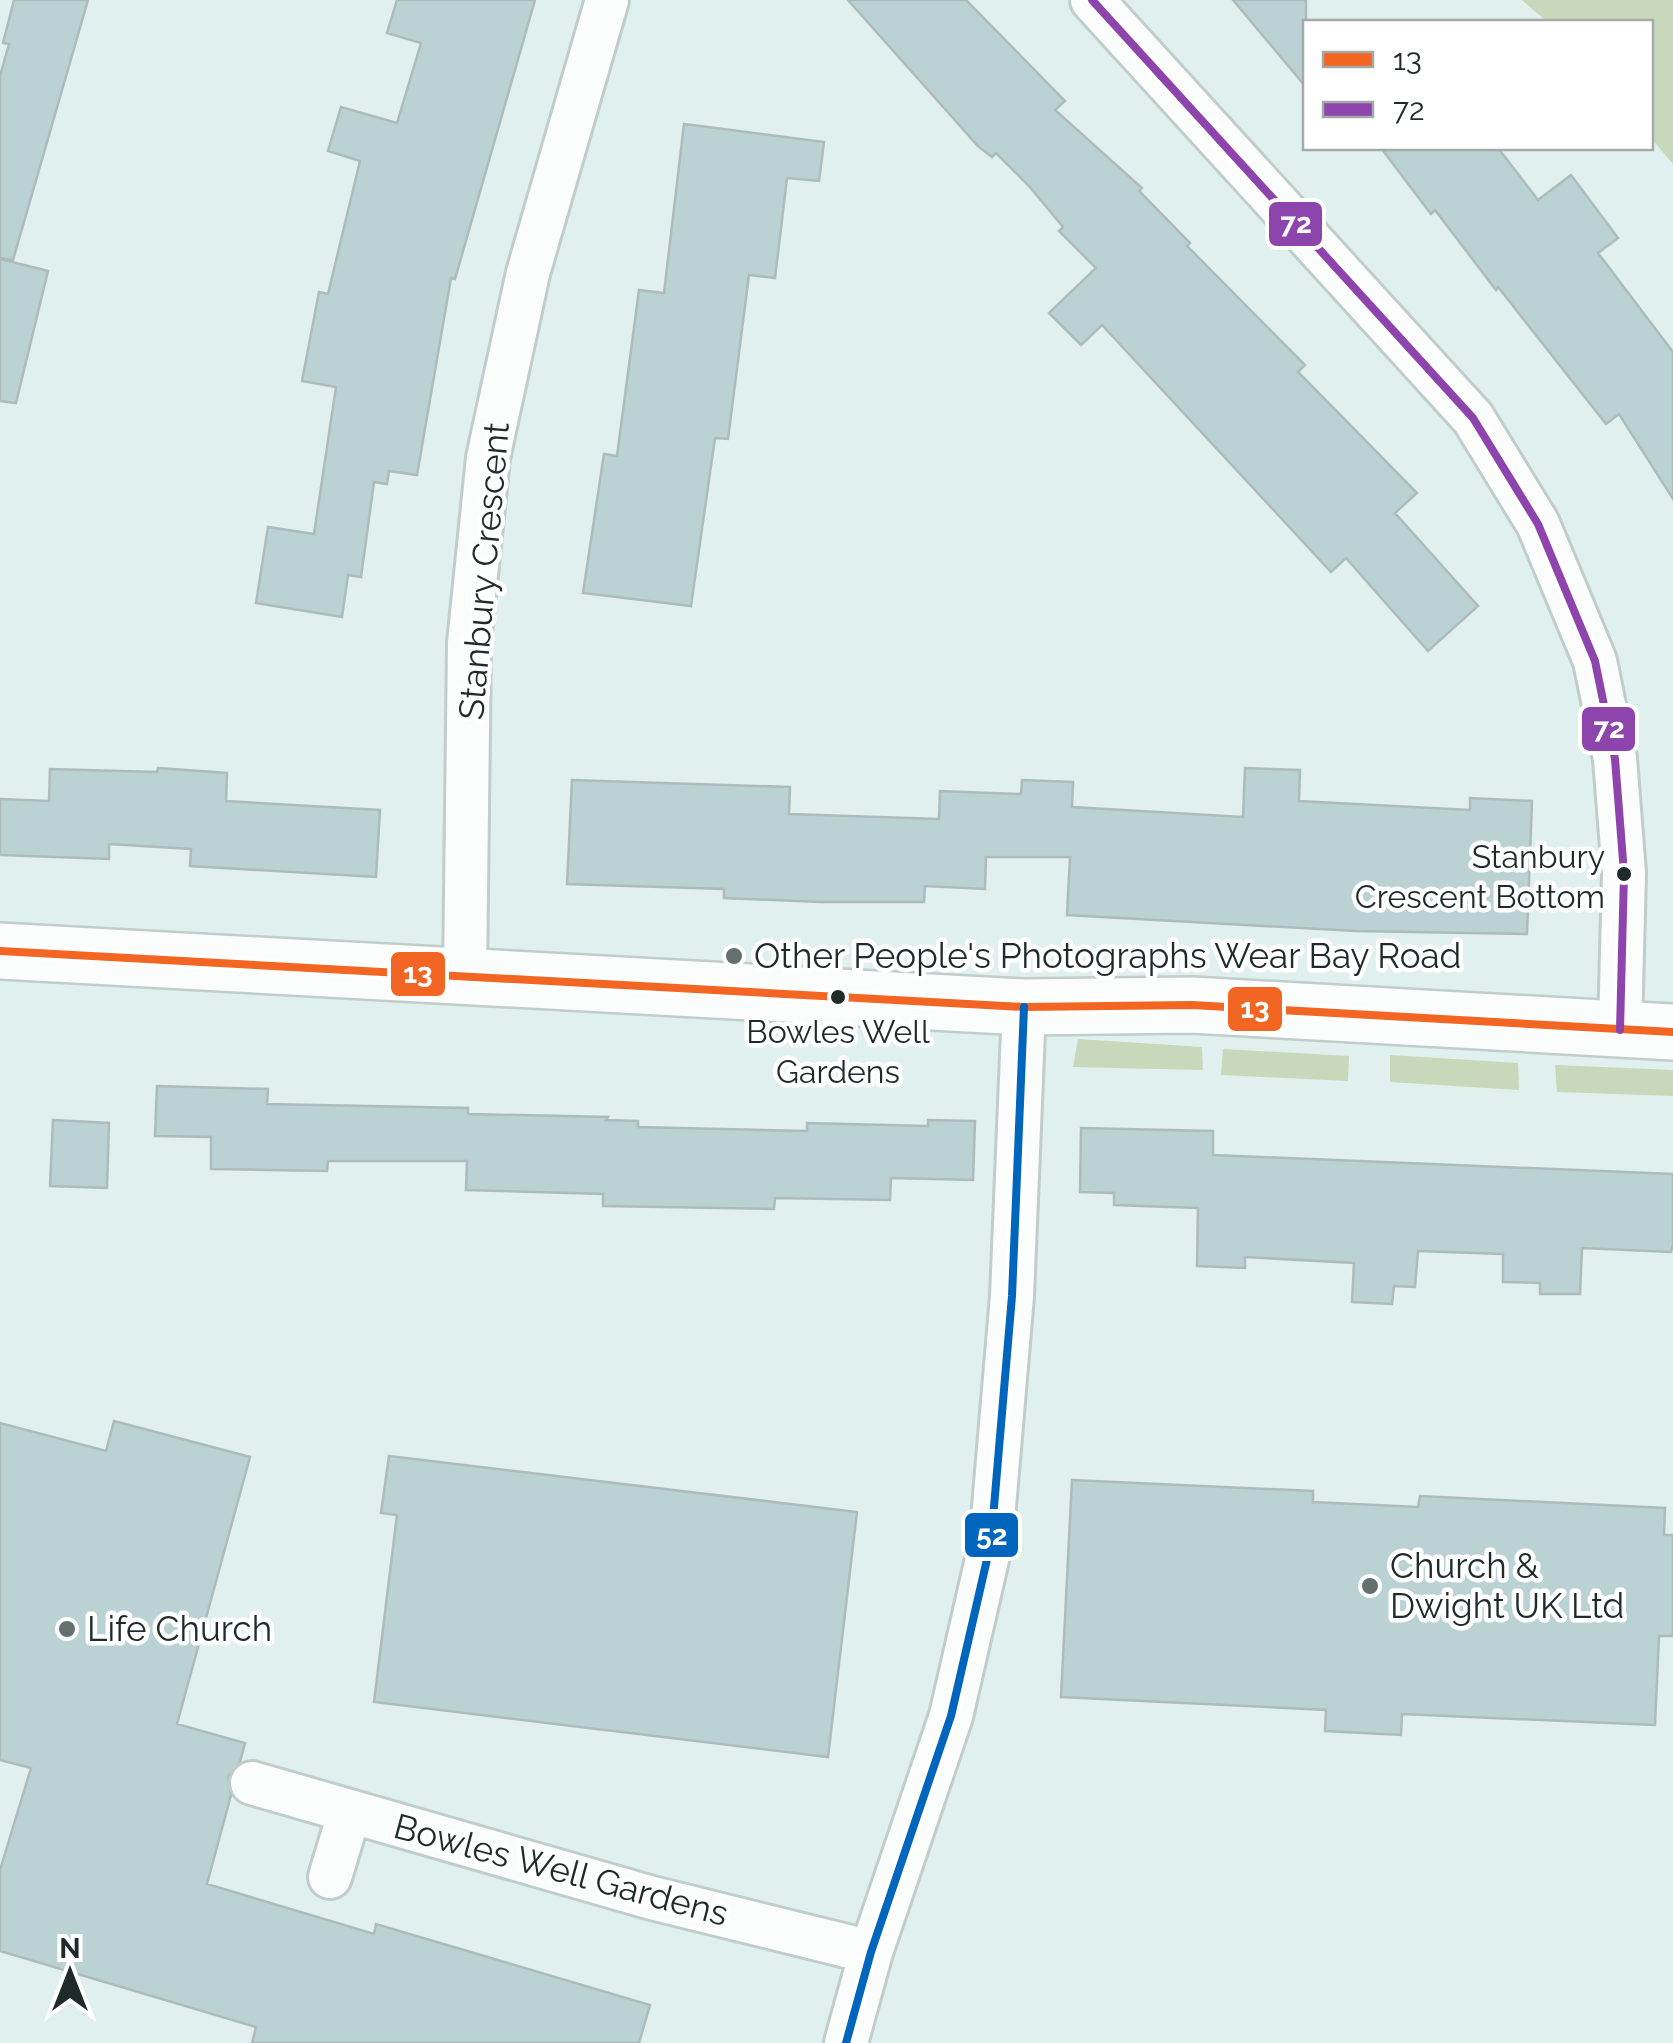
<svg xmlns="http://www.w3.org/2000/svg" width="1673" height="2043" viewBox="0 0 1673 2043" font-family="Raleway,sans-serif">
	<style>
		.green { fill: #c7d8bb }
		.building { fill: #bbd2d5; stroke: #aebbbb; stroke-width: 2.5 }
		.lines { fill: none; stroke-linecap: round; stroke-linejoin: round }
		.street-casing { stroke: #c0cdcb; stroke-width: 48 }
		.secondary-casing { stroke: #c0cdcb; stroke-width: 60 }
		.street { stroke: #fafdfc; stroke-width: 42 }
		.secondary { stroke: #fafdfc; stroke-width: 55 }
		.bus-1-casing { stroke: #fff; stroke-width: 15 }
		.bus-2-casing { stroke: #fff; stroke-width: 15 }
		.bus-3-casing { stroke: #fff; stroke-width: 15 }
		.bus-1 { stroke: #f26522; stroke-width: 8 }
		.bus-2 { stroke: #8e44ad; stroke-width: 8 }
		.bus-3 { stroke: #0065bd; stroke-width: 8 }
		.bus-dot { fill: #1f2b29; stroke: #fff; stroke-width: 4 }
		.poi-dot { fill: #63706e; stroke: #fff; stroke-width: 4 }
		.labels { text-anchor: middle; stroke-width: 9; stroke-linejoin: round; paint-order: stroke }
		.bus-label { font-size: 32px; fill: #1f2b29; stroke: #fff; text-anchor: end }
		.street-label { font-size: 35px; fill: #1f2b29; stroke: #fff }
		.poi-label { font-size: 35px; fill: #1f2b29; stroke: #fff; text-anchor: start }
		.line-badge { stroke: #fff; stroke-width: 4 }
		.badge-label { font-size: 28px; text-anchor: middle; font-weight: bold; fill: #fff }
	</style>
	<rect width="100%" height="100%" fill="#e0f0ee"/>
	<path class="green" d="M1522 0H1673V164L1651 138 1650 22H1547Z
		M1078 1039 1202 1047 1203 1070 1073 1067Z
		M1223 1049 1349 1056 1348 1081 1221 1075Z
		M1390 1055 1518 1063 1519 1090 1390 1082Z
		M1555 1065 1673 1070V1096L1557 1092Z"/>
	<path class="building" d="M14 0H88L13 260 0 258V76L9 44 3 43Z
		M397 0H535L455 279 451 278 417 475 389 471 387 484 374 482 361 577 348 575 342 617 256 603 268 527 314 534 336 387 302 381 319 292 328 294 360 161 328 151 341 107 397 123 421 43 387 33Z
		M848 0H966L1065 101 1055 110 1142 188 1139 191 1190 243 1187 246 1305 365 1298 372 1417 493 1395 513 1478 606 1428 651 1346 558 1331 572 1102 325 1081 345 1049 313 1096 268 1059 231 1063 227 1029 186 996 153 992 157 978 146Z
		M1233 0H1306V87Z
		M684 124 824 142 819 181 787 178 775 278 749 275 728 439 715 438 691 606 583 593 604 454 617 456 639 290 664 293Z
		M1381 148H1498L1538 200 1571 175 1618 238 1598 253 1673 352V499L1619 414 1606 424 1498 287 1496 290 1435 210 1431 214Z
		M0 259 48 271 16 403 0 401Z
		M158 768 227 773 226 801 380 810 376 877 190 866 191 849 109 844V859L0 855V799L49 801 50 769 157 772Z
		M1245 768 1300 770 1299 801 1470 810V798L1532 801 1527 934 1355 931 1067 915 1070 857H986L985 889 925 886 924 902H821L724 898V889L567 884 572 780 790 787 789 814 939 819 940 791 1021 794 1022 780 1073 782 1072 807 1243 817Z
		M157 1086 268 1089 267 1104 468 1108V1114L608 1117 606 1120 638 1121V1127L807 1131V1123L928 1126V1120L975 1121 973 1180 891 1178 890 1200 775 1198 774 1209 603 1206V1194L466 1190 467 1161H328L327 1171 211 1169V1137L155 1136Z
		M53 1120 109 1123 107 1188 50 1186Z
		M1081 1128 1213 1131V1155L1673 1174V1244L1671 1252 1582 1248 1580 1294H1540V1283L1503 1282V1254L1418 1251 1415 1287 1394 1286 1392 1304 1352 1302 1354 1263 1245 1257V1268L1197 1266 1198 1208 1114 1205V1193L1080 1192Z
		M114 1421 250 1457 177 1724 245 1743 240 1762 228 1777 231 1795 207 1884 374 1934 376 1924 650 2005 639 2043H252L256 2027 0 1951V1870L31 1768 0 1760V1423L106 1451Z
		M389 1456 857 1512 828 1757 374 1702 397 1515 381 1513Z
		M1072 1480 1313 1491V1502L1418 1507 1420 1496 1665 1508 1664 1535H1673V1636H1659L1655 1725 1402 1714 1401 1735 1325 1731 1326 1710 1061 1697Z"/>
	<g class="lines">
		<defs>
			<path id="street" d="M1092 0 1473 418 1538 524 1595 661 1615 759 1624 873 1620 1030
				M465 976 469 643 488 458 528 273 607 0
				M252 1783 652 1898 871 1952
				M330 1877 350 1811
				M846 2043 871 1952 951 1716 991 1542 1012 1296 1024 1007"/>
			<path id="secondary" d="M0 951 1024 1007 1192 1005 1673 1032"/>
		</defs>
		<use href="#street" class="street-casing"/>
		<use href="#secondary" class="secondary-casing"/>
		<use href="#street" class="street"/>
		<use href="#secondary" class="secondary"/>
		<defs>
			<path id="bus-1" d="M0 951 1024 1007 1192 1005 1673 1032"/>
			<path id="bus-2" d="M1092 0 1473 418 1538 524 1595 661 1615 759 1624 873 1620 1030"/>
			<path id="bus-3" d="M846 2043 871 1952 951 1716 991 1542 1012 1296 1024 1007"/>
		</defs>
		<use href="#bus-1" class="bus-1-casing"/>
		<use href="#bus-2" class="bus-2-casing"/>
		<use href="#bus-3" class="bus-3-casing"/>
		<use href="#bus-1" class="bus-1"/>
		<use href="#bus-2" class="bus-2"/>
		<use href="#bus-3" class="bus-3"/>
	</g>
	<g class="bus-dot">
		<circle cx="1624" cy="874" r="9"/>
		<circle cx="838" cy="997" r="9"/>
	</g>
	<g class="poi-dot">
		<circle cx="734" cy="956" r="10"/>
		<circle cx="1370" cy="1586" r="10"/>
		<circle cx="67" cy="1629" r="10"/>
	</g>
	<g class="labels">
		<g class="bus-label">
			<text x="1605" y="868">Stanbury<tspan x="1605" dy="40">Crescent Bottom</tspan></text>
			<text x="838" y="1043" text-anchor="middle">Bowles Well<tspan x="838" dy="40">Gardens</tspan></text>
		</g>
		<g class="street-label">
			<text transform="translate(484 571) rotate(-85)" y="12">Stanbury Crescent</text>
			<text transform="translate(561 1870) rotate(15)" y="12">Bowles Well Gardens</text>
		</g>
		<g class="poi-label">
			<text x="754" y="968">Other People's Photographs Wear Bay Road</text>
			<text x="1390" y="1578">Church &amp;<tspan x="1390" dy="40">Dwight UK Ltd</tspan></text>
			<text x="87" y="1641">Life Church</text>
		</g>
	</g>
	<g class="line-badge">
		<rect x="1267" y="200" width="57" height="48" rx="10" fill="#8e44ad"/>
		<rect x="1580" y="705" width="57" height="48" rx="10" fill="#8e44ad"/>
		<rect x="389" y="950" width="58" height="48" rx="10" fill="#f26522"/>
		<rect x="1226" y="985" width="58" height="48" rx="10" fill="#f26522"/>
		<rect x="963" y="1511" width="57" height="48" rx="10" fill="#0065bd"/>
	</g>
	<g class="badge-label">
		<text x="1296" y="233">72</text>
		<text x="1609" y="738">72</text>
		<text x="418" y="983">13</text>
		<text x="1255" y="1018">13</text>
		<text x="992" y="1545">52</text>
	</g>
	<rect x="1303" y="20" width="350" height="130" fill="#ffffff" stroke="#a5aaa9" stroke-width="2.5"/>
	<rect x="1323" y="52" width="50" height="15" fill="#f26522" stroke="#a5aaa9" stroke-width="2.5"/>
	<text x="1393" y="70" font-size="30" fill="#1f2b29">13</text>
	<rect x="1323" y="102" width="50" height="15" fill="#8e44ad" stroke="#a5aaa9" stroke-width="2.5"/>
	<text x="1393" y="120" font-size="30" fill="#1f2b29">72</text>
	<g transform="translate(70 1973)" stroke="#ffffff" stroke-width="8" paint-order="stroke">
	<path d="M0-8L18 38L0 25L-18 38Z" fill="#1f2b29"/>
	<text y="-15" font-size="28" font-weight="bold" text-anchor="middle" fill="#1f2b29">N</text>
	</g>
</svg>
